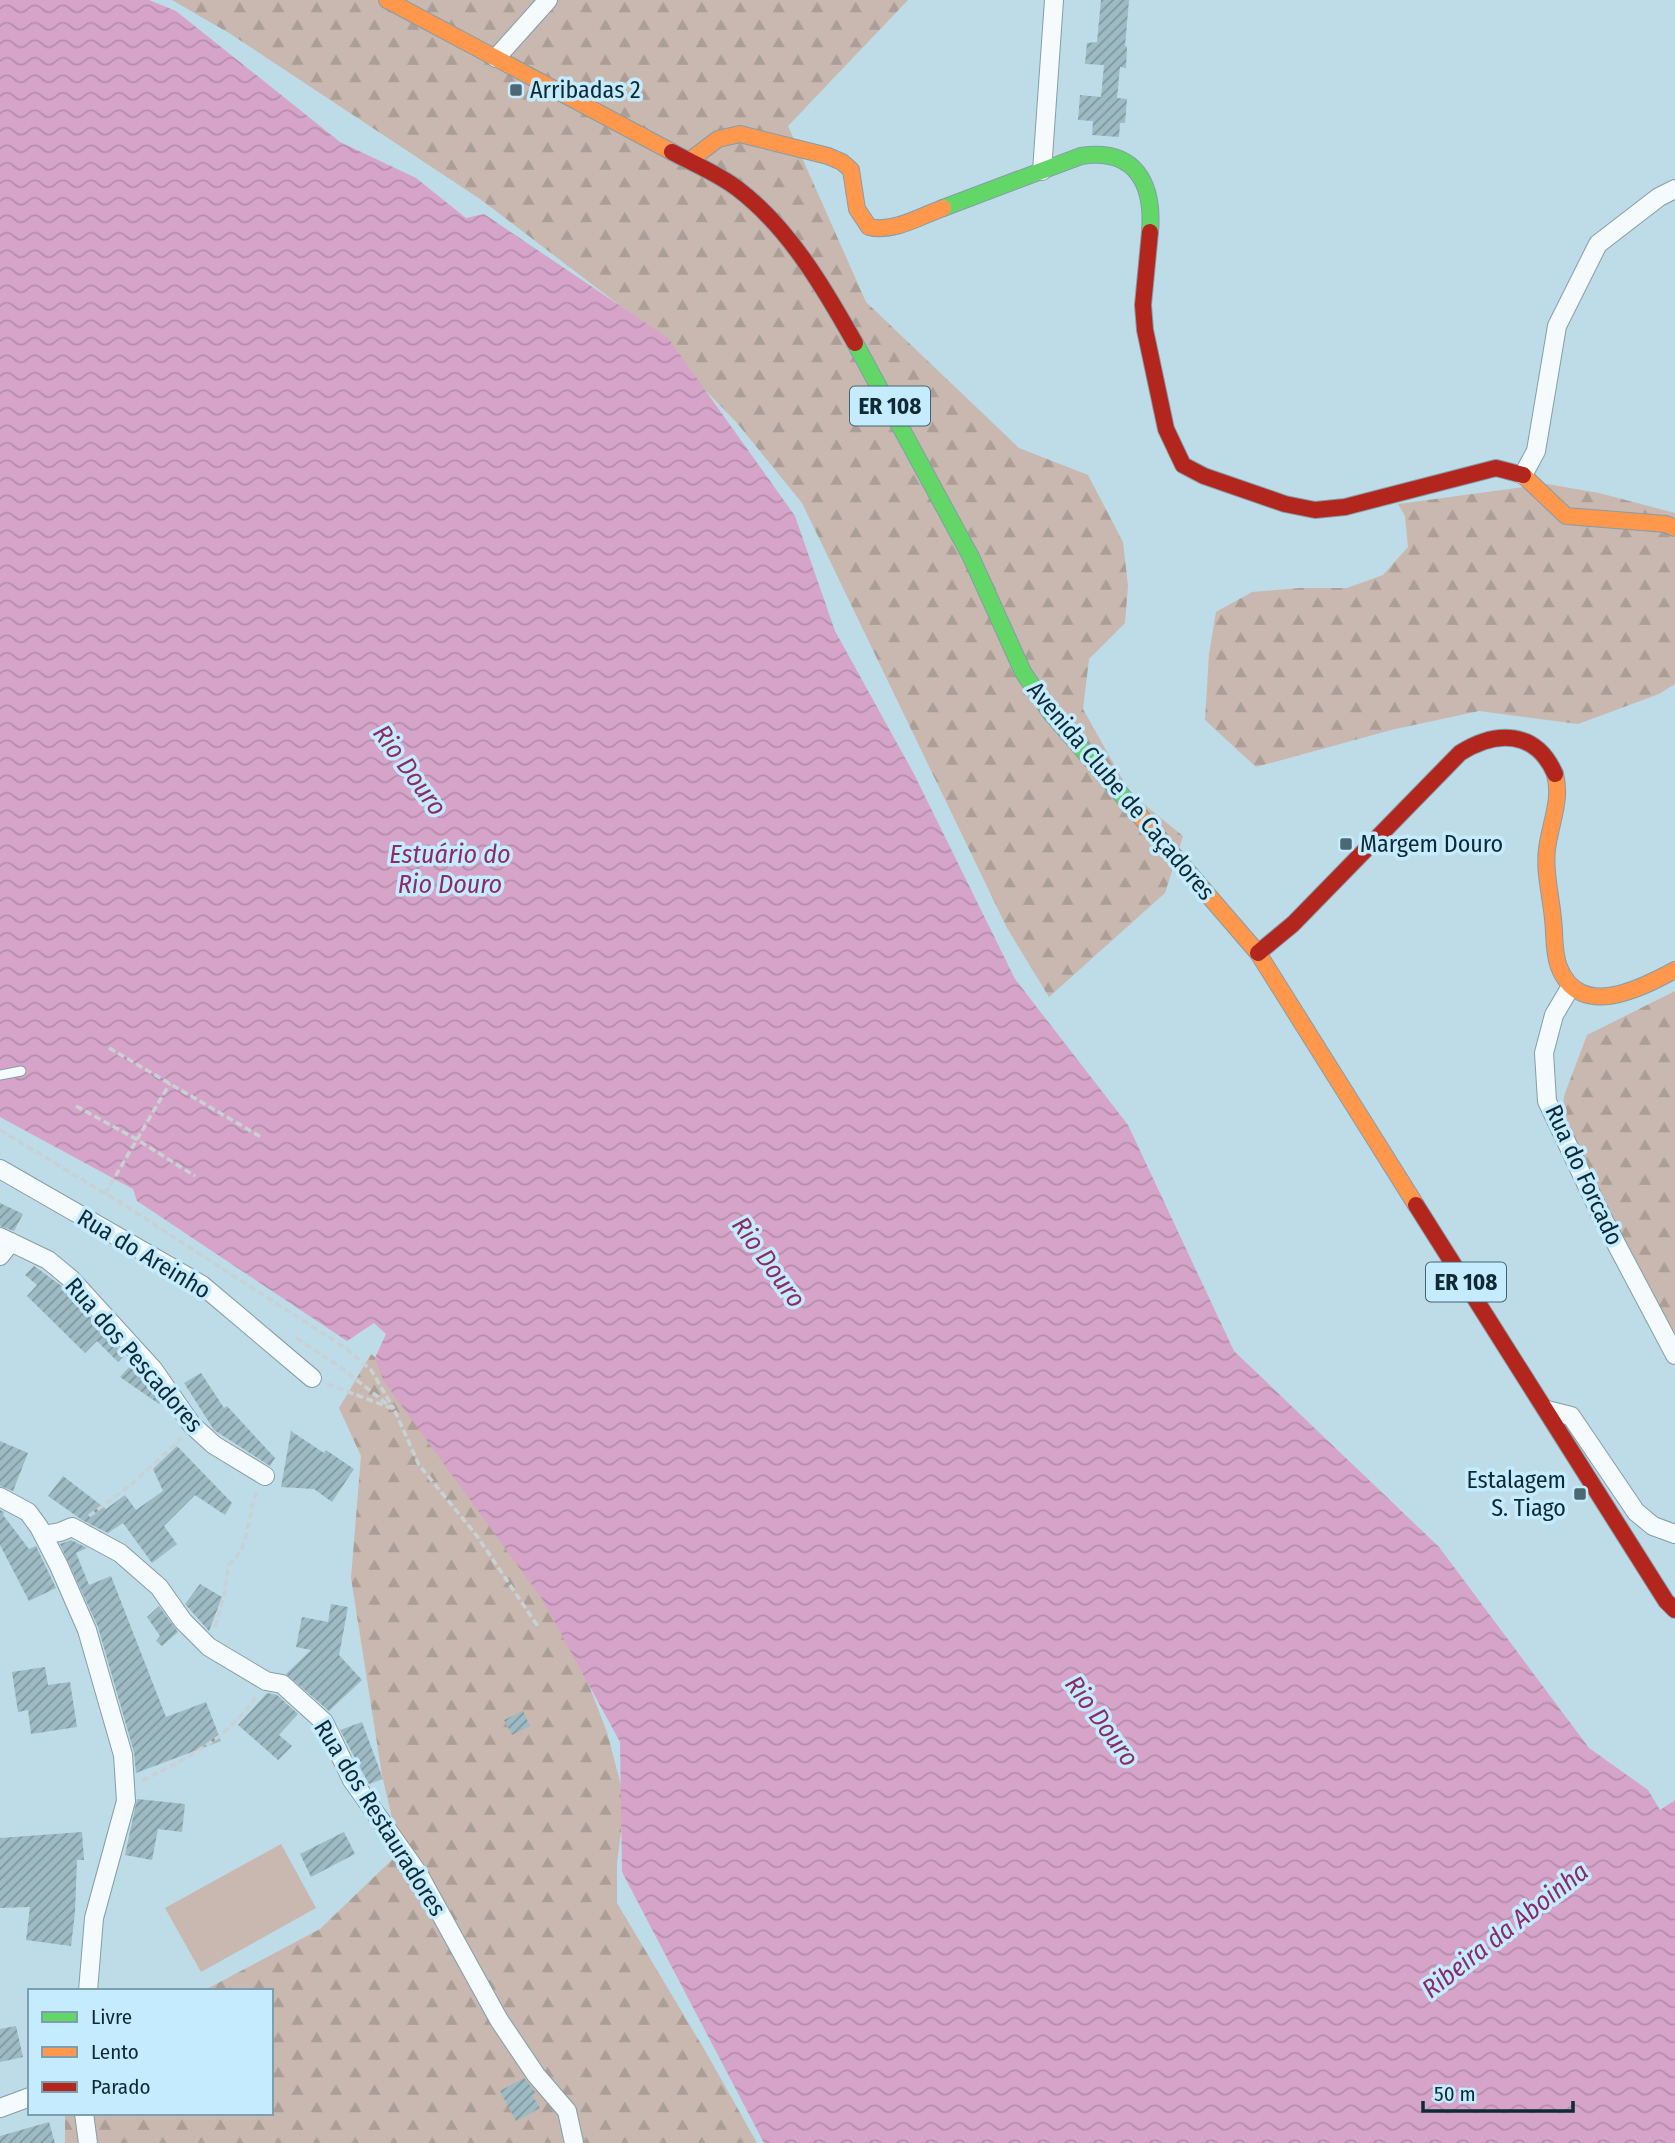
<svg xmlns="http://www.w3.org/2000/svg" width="1675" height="2143" viewBox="0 0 1675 2143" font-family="'Fira Sans Condensed',sans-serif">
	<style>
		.green { fill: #c8b8af }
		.forest { fill: url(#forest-firs) }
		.water { fill: url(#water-waves) }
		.building { fill: url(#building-hatch) }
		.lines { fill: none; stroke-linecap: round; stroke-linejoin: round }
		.lane-casing { stroke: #849ea9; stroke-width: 11 }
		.street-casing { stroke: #849ea9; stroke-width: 20 }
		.fast-casing { stroke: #849ea9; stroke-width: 18 }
		.slow-casing { stroke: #849ea9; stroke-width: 18 }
		.jam-casing { stroke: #849ea9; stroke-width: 18 }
		.path { stroke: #c8d2d5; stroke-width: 3.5; stroke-dasharray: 7 3.5; stroke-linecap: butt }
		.lane { stroke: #f5fafc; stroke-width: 9 }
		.street { stroke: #f5fafc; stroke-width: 18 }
		.fast { stroke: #63d668; stroke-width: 16 }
		.slow { stroke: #ff974d; stroke-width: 16 }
		.jam { stroke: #b3261e; stroke-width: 16 }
		.poi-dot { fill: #4c6874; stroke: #c5ecfe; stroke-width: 2.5 }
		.labels { text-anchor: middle; stroke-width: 7; stroke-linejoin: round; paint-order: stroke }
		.shield { fill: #c5ecfe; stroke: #456471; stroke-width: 2 }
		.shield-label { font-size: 23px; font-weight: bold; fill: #0e2a35 }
		.poi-label { font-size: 24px; fill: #0e2a35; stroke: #c5ecfe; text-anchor: start }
		.street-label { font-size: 24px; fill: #0e2a35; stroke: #c5ecfe }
		.water-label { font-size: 26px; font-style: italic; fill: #8c2b65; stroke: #c5ecfe }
	</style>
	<defs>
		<pattern id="forest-firs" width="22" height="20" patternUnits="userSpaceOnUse" patternTransform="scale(1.75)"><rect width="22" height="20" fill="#c8b8af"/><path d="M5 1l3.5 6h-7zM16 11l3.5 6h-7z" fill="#ab9e97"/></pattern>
		<pattern id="water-waves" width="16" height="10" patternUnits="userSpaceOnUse" patternTransform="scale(1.75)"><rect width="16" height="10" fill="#d6a4c8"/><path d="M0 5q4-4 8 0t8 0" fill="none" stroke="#b68dac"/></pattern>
		<pattern id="building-hatch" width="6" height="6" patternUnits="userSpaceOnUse" patternTransform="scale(1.75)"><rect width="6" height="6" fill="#9ebac2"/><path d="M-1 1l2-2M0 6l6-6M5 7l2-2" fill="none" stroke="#7f979e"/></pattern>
	</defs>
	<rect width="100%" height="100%" fill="#bedbe8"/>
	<path class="green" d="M281 1844 316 1908 201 1972 165 1908Z"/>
	<path class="forest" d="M172 0H908L788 126 866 302 1019 448 1088 475 1123 542 1128 586 1125 623 1089 659 1083 709 1130 793 1183 836 1165 893 1049 997 1007 928 802 503 737 423 635 317 480 199 229 33Z
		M1547 484 1599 493 1675 513V684L1659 694 1578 724 1479 711 1391 730 1256 767 1205 720 1209 654 1216 612 1252 592 1300 588H1347L1383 575 1408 547 1405 516 1398 504Z
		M1675 991V1334L1559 1147 1564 1096 1587 1035Z
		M371 1354 380 1361 584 1645 581 1665 607 1732 625 1801 617 1863V1903L707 2054 757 2143H65V2113H271V1991H203L320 1929 400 1852 382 1775 351 1578 361 1456 339 1408Z"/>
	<path class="water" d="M0 0H149L176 11 340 142 416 178 466 218 484 214 668 338 795 516 835 631 914 774 1015 979 1128 1125 1234 1351 1439 1547 1589 1748 1648 1790 1660 1810 1675 1800V2143H764L622 1872 620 1742 542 1599 383 1380 375 1358 386 1334 374 1323 347 1341 137 1201 133 1189 0 1117Z"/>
	<path class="building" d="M1101 0H1129L1125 46 1127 47 1126 68 1120 67 1117 98 1127 99 1125 123H1120L1119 137 1092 135 1093 121 1078 120 1080 95 1101 97 1104 65 1085 64 1087 43 1097 42Z
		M0 1203 23 1214 14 1231 0 1226Z
		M34 1266 63 1287 125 1355 118 1362 97 1341 85 1353 27 1296 37 1285 25 1275Z
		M131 1365 146 1379 161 1401 159 1404 120 1377Z
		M201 1373 224 1408 227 1406 275 1458 270 1466 214 1430 184 1383Z
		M291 1431 324 1453 326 1450 354 1469 332 1502 314 1489 281 1487Z
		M0 1441 28 1453 13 1491 0 1486Z
		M177 1446 232 1503 225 1515 195 1495 164 1526 177 1544 152 1563 123 1523 108 1533 82 1520 48 1496 63 1476 106 1509 125 1495 136 1510 163 1491 153 1469Z
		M0 1510 4 1512 3 1515 29 1549 36 1546 56 1588 29 1601 0 1545Z
		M71 1540 87 1548 76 1553 89 1585 111 1576 166 1717 206 1702 221 1741 136 1773 134 1752 98 1627 60 1544Z
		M200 1584 222 1597 209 1631 185 1604Z
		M331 1604 348 1607 339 1655 362 1680 329 1711 286 1674 311 1650 296 1647 302 1617 328 1622Z
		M159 1606 178 1632 162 1646 156 1641 160 1636 147 1617Z
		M45 1667 48 1685 70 1682 77 1727 31 1734 28 1710 18 1712 12 1672Z
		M267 1693 277 1695 298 1714 279 1735 292 1746 278 1760 238 1725Z
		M523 1711 530 1726 512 1735 504 1720Z
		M362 1722 383 1779 369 1784 340 1730Z
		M137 1799 185 1804 182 1832 158 1829 152 1860 125 1855Z
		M82 1832 84 1860H77L75 1912 71 1946 26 1940 30 1907 0 1908V1838Z
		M344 1832 355 1854 311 1877 300 1854Z
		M16 2026 23 2057 0 2062V2029Z
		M524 2078 536 2093 532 2095 540 2108 516 2121 500 2091Z
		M49 2122 55 2143H0V2136Z"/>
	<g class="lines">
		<defs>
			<path id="lane" d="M0 1075 21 1071"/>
			<path id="street" d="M496 58 548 0
				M1042 171 1054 0
				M1523 475 1536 451 1557 326 1598 244 1659 197 1675 189
				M1570 988 1554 1015 1544 1053 1547 1101 1602 1217 1675 1355
				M0 1169 202 1285 312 1378
				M0 1237 48 1260 71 1279 153 1369 192 1425 214 1445 265 1476
				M0 1256 11 1242
				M1547 1410 1571 1416 1636 1512 1653 1526 1675 1534
				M0 1497 28 1512 39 1527 59 1566 87 1630 123 1755 126 1801 94 1918 88 1991
				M43 1535 60 1532 72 1527 120 1553 159 1587 183 1621 209 1647 266 1681 282 1684 324 1722 352 1780 418 1873 499 2020 536 2075 567 2111 574 2143
				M0 2108 30 2097
				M84 2113 88 2143"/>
			<path id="fast" d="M943 208 1081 156C1135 148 1154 183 1150 232
				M855 343 971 557 1023 672 1050 712 1133 808"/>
			<path id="slow" d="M387 0 672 152
				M689 161 718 139 740 134 828 156 842 162 851 170 857 209 869 227C893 233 921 216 943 208
				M1523 475 1566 516 1666 524 1675 528
				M1555 774C1562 800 1550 824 1547 849 1544 872 1551 896 1553 919 1555 934 1553 952 1559 967 1580 1020 1640 989 1675 970
				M1133 808 1258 953 1416 1205"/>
			<path id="jam" d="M672 152C694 164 719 174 738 189 789 228 824 288 855 343
				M1150 232 1143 305 1145 330 1166 429 1183 465 1204 476 1285 504 1315 510 1345 507 1496 468 1523 475
				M1258 953 1293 924 1460 753C1496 730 1536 730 1555 774
				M1416 1205 1666 1601 1675 1610"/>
		</defs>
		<use href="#lane" class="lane-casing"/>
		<use href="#street" class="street-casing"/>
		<use href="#fast" class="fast-casing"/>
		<use href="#slow" class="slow-casing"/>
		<use href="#jam" class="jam-casing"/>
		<path class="path" d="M109 1048 261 1137
			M76 1106 136 1139 195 1176
			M0 1130 121 1203 344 1347 371 1370 394 1409
			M105 1194 170 1083
			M296 1338 339 1366 392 1408
			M327 1384 394 1409 419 1465 477 1536 539 1628
			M89 1516 132 1484 182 1438
			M215 1627 224 1596 229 1564C251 1549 246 1513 258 1490
			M142 1781C189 1756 226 1741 257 1695"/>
		<use href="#lane" class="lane"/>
		<use href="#street" class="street"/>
		<use href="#fast" class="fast"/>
		<use href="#slow" class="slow"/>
		<use href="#jam" class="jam"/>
	</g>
	<g class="poi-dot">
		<rect x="509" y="83" width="14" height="14" rx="3.5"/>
		<rect x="1339" y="837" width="14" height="14" rx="3.5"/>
		<rect x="1573" y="1487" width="14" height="14" rx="3.5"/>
	</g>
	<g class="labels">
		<g class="shield">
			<rect x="850" y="386.5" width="80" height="39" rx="5"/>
			<rect x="1426" y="1262.5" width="80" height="39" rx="5"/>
		</g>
		<g class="shield-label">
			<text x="890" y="414">ER 108</text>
			<text x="1466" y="1290">ER 108</text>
		</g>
		<g class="poi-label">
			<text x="530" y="98">Arribadas 2</text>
			<text x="1360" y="852">Margem Douro</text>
			<text x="1566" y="1488" text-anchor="end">Estalagem<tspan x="1566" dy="28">S. Tiago</tspan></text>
		</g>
		<g class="street-label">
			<text transform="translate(1121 791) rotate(50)" y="8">Avenida Clube de Caçadores</text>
			<text transform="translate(1584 1175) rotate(65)" y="8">Rua do Forcado</text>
			<text transform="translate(144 1254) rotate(31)" y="8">Rua do Areinho</text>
			<text transform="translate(134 1355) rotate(49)" y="8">Rua dos Pescadores</text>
			<text transform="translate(380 1818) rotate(58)" y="8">Rua dos Restauradores</text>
		</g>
		<g class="water-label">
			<text transform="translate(410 770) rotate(54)" y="9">Rio Douro</text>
			<text x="450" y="863">Estuário do<tspan x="450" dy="30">Rio Douro</tspan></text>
			<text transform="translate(769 1262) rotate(54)" y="9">Rio Douro</text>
			<text transform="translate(1102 1721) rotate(54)" y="9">Rio Douro</text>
			<text transform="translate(1505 1930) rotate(-38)" y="9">Ribeira da Aboinha</text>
		</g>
	</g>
	<rect x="28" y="1989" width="245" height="126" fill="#c5ecfe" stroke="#7c9eae" stroke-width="2"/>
	<rect x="42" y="2012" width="35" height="10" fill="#63d668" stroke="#7c9eae" stroke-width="2"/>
	<text x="91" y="2024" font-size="21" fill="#0e2a35">Livre</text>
	<rect x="42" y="2047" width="35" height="10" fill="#ff974d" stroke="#7c9eae" stroke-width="2"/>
	<text x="91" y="2059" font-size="21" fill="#0e2a35">Lento</text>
	<rect x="42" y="2082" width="35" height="10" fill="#b3261e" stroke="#7c9eae" stroke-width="2"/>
	<text x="91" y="2094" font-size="21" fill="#0e2a35">Parado</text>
	<path d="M1423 2101v10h150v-10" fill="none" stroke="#0e2a35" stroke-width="3.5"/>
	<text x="1434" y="2101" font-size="21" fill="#0e2a35" stroke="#c5ecfe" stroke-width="5" paint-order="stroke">50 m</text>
</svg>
